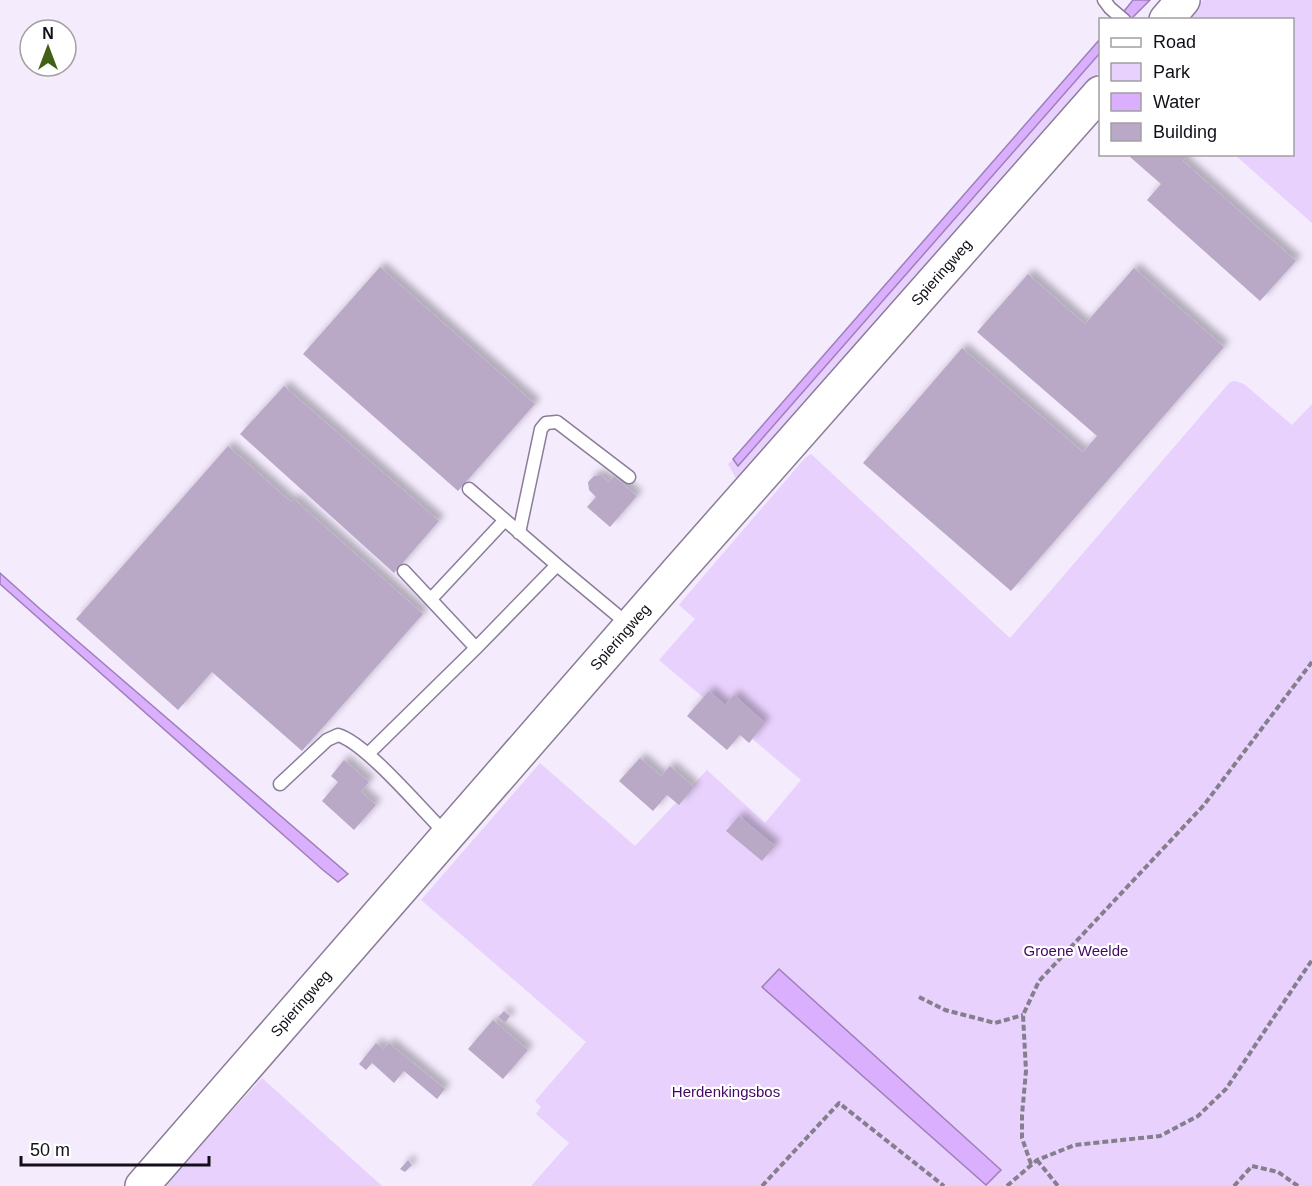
<svg xmlns="http://www.w3.org/2000/svg" width="1312" height="1186" viewBox="0 0 1312 1186" font-family="Arial,sans-serif">
	<style>
		.green { fill: #e8d1fd }
		.water { fill: #daaffe; stroke: #9e7fb9; stroke-width: 1.5 }
		.building { fill: #b9a9c7; filter: url(#shadow) }
		.lines { fill: none; stroke-linecap: round; stroke-linejoin: round }
		.lane-casing { stroke: #8b7c98; stroke-width: 15 }
		.secondary-casing { stroke: #8b7c98; stroke-width: 36 }
		.path { stroke: #857e8c; stroke-width: 4; stroke-dasharray: 6 3; stroke-linecap: butt }
		.lane { stroke: #fff; stroke-width: 12 }
		.secondary { stroke: #fff; stroke-width: 33 }
		.labels { text-anchor: middle; stroke-width: 4.5; stroke-linejoin: round; paint-order: stroke }
		.street-label { font-size: 15px; fill: #130e18; stroke: #fff }
		.park-label { font-size: 15px; fill: #450766; stroke: #fff }
	</style>
	<defs>
		<filter id="shadow"><feDropShadow dx="5.5" dy="-5.5" stdDeviation="3" flood-color="#0004"/></filter>
	</defs>
	<rect width="100%" height="100%" fill="#f4ebfd"/>
	<path class="green" d="M1203 0H1312V223L1235 155 1292 154V20H1185Z
		M1100 53V71L1079 98 738 482 728 464 733 459 738 466Z
		M1235 381 1244 384 1292 425 1312 404V1186H531L569 1143 536 1114 541 1107 535 1101 586 1042 421 900 540 763 635 846 707 770 765 823 801 780 659 660 695 619 679 605 683 600 805 458 811 454 1010 638 1230 382Z
		M262 1078 382 1186H163Z"/>
	<path class="water" d="M1133 0H1150L1131 19 1117 20Z
		M1100 39V53L738 466 733 459Z
		M0 573 39 608 348 874 338 882 323 870 0 584Z
		M779 969 1001 1170 986 1185 762 987Z"/>
	<path class="building" d="M1132 154H1188L1183 161 1296 261 1260 301 1147 200 1161 184 1130 157Z
		M380 267 535 404 458 491 303 354Z
		M1134 268 1224 347 1011 591 863 463 962 348 1083 452 1097 436 977 332 1028 274 1085 324Z
		M284 386 439 521 394 573 240 434Z
		M228 446 291 502 294 499 423 614 302 751 212 672 178 710 76 619Z
		M594 476H602L609 482 614 476 637 496 610 527 587 507 596 497 589 490 588 482Z
		M709 691 725 705 734 695 765 723 749 743 740 735 727 750 687 716Z
		M640 758 661 776 670 766 694 787 679 805 667 795 653 811 619 781Z
		M344 760 369 782 361 792 376 805 354 830 322 801 338 782 331 776Z
		M739 816 775 846 762 861 726 831Z
		M504 1011 510 1016 505 1023 498 1017Z
		M493 1020 528 1050 503 1079 468 1049Z
		M376 1043 384 1049 389 1043 445 1089 437 1099 404 1071 394 1083 372 1063 366 1070 359 1064Z
		M408 1160 412 1165 405 1172 400 1169Z"/>
	<g class="lines">
		<defs>
			<path id="lane" d="M1104 0 1110 8 1124 20
				M469 489 557 565
				M519 533 541 429 546 423 557 422 629 477
				M404 571 476 648
				M431 599 504 521
				M368 754 476 648 557 565 629 625
				M280 784 327 740 338 735C366 743 423 811 447 835"/>
			<g id="secondary">
				<path d="M1166 20 1183 0"/>
				<path id="s1" d="M142 1186 678 571 1100 93"/>
			</g>
		</defs>
		<use href="#lane" class="lane-casing"/>
		<use href="#secondary" class="secondary-casing"/>
		<path class="path" d="M919 997 945 1010 995 1023 1023 1015
			M1037 1160 1058 1186
			M1031 1164 1022 1138V1115L1026 1071 1023 1015 1039 981 1204 805 1312 662
			M762 1186 839 1103 944 1186
			M1007 1186 1037 1160 1075 1145 1160 1136 1198 1116 1226 1089 1312 960
			M1234 1186 1252 1166 1278 1172 1298 1186"/>
		<use href="#lane" class="lane"/>
		<use href="#secondary" class="secondary"/>
	</g>
	<g class="labels">
		<g class="street-label">
			<text dy="5" stroke="none"><textPath href="#s1" startOffset="1214">Spieringweg</textPath></text>
			<text dy="5" stroke="none"><textPath href="#s1" startOffset="728">Spieringweg</textPath></text>
			<text dy="5" stroke="none"><textPath href="#s1" startOffset="242">Spieringweg</textPath></text>
		</g>
		<g class="park-label">
			<text x="1076" y="956">Groene Weelde</text>
			<text x="726" y="1097">Herdenkingsbos</text>
		</g>
	</g>
	<rect x="1099" y="18" width="195" height="138" fill="#ffffff" stroke="#a19fa3" stroke-width="1.5"/>
	<rect x="1111" y="38" width="30" height="9" fill="#ffffff" stroke="#a19fa3" stroke-width="1.5"/>
	<text x="1153" y="48" font-size="18" fill="#130e18">Road</text>
	<rect x="1111" y="63" width="30" height="18" fill="#e8d1fd" stroke="#a19fa3" stroke-width="1.5"/>
	<text x="1153" y="78" font-size="18" fill="#130e18">Park</text>
	<rect x="1111" y="93" width="30" height="18" fill="#daaffe" stroke="#a19fa3" stroke-width="1.5"/>
	<text x="1153" y="108" font-size="18" fill="#130e18">Water</text>
	<rect x="1111" y="123" width="30" height="18" fill="#b9a9c7" stroke="#a19fa3" stroke-width="1.5"/>
	<text x="1153" y="138" font-size="18" fill="#130e18">Building</text>
	<g transform="translate(48 48)"><circle r="28" fill="#ffffff" stroke="#a19fa3" stroke-width="1.5"/>
	<path d="M0-4.5L10 22L0 15L-10 22Z" fill="#436114"/>
	<text y="-9" font-size="16" font-weight="bold" text-anchor="middle" fill="#130e18">N</text>
	</g>
	<path d="M21 1156v9h188v-9" fill="none" stroke="#130e18" stroke-width="3"/>
	<text x="30" y="1156" font-size="18" fill="#130e18" stroke="#ffffff" stroke-width="4.5" paint-order="stroke">50 m</text>
</svg>
